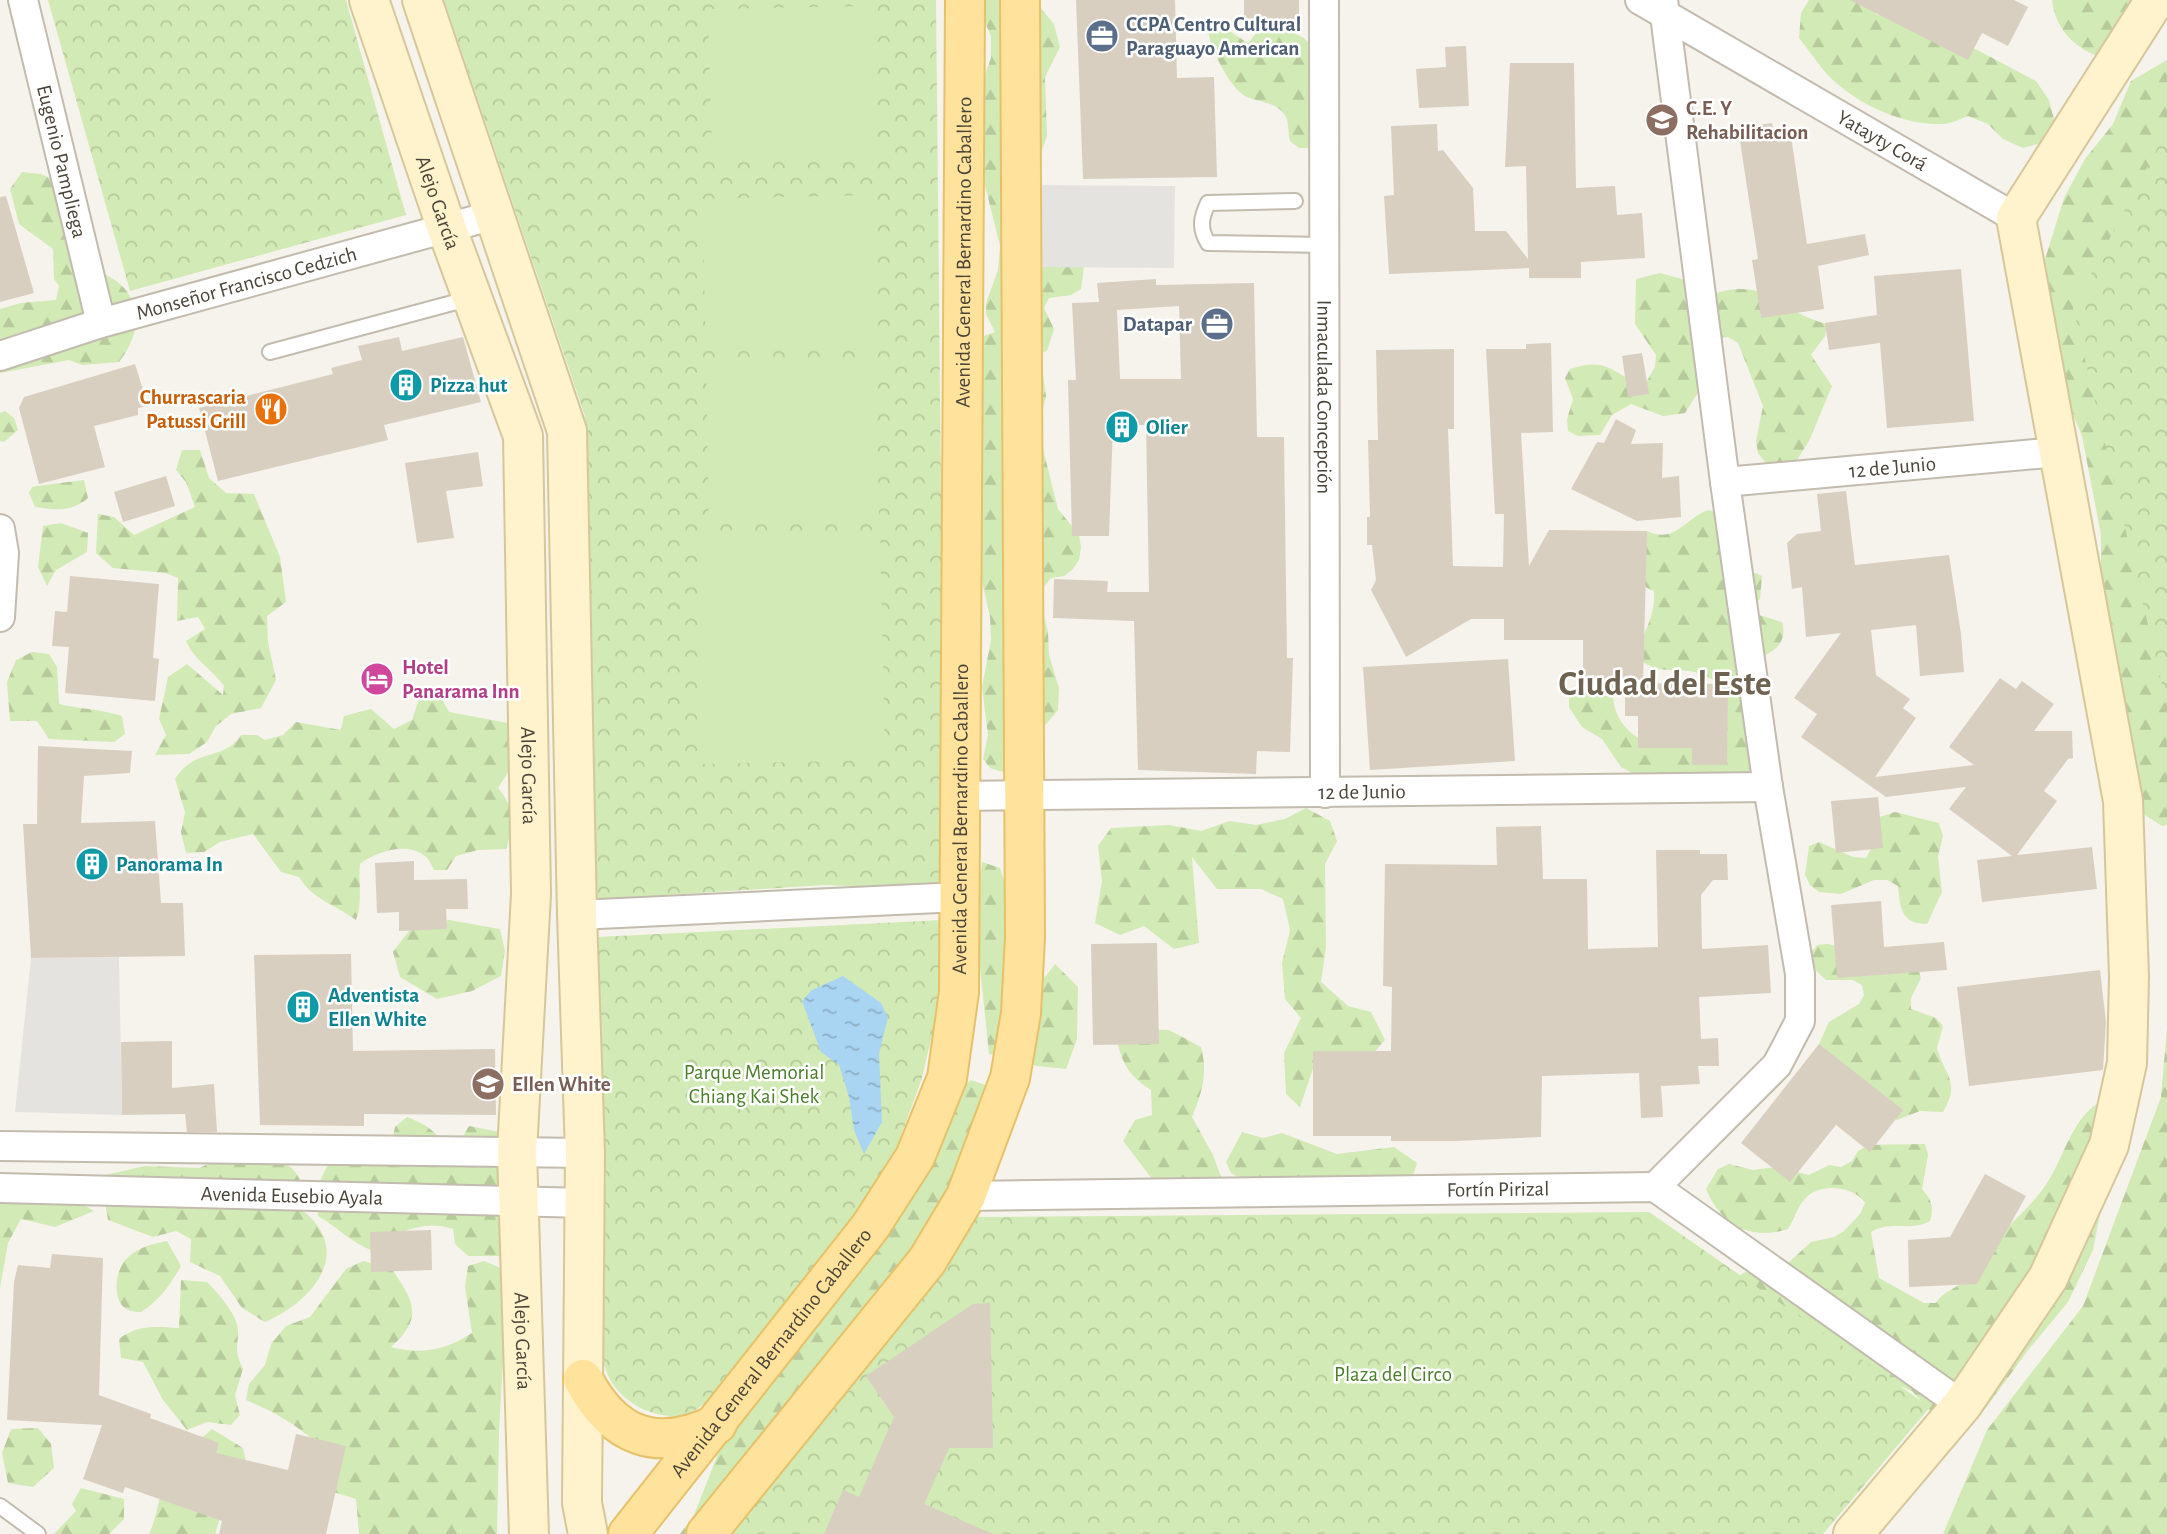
<svg xmlns="http://www.w3.org/2000/svg" width="2167" height="1534" viewBox="0 0 2167 1534" font-family="'Alegreya Sans',sans-serif">
	<style>
		.forest { fill: url(#forest-firs) }
		.park { fill: url(#park-crowns) }
		.garden { fill: #d2eab5 }
		.parking { fill: #e5e3e0 }
		.water { fill: url(#water-ripples) }
		.building { fill: #d8cfc1; fill-rule: evenodd }
		.lines { fill: none; stroke-linecap: round; stroke-linejoin: round }
		.lane-casing { stroke: #c2bbae; stroke-width: 18 }
		.street-casing { stroke: #c2bbae; stroke-width: 32 }
		.secondary-casing { stroke: #d6c79b; stroke-width: 42 }
		.primary-casing { stroke: #e6c16a; stroke-width: 42 }
		.lane { stroke: #fff; stroke-width: 14 }
		.street { stroke: #fff; stroke-width: 28 }
		.secondary { stroke: #fff3cd; stroke-width: 38 }
		.primary { stroke: #ffe39c; stroke-width: 38 }
		.labels { text-anchor: middle; stroke-width: 5; stroke-linejoin: round; paint-order: stroke }
		.service-label { font-size: 21px; font-weight: bold; fill: #4e5e75; stroke: #fff; text-anchor: start }
		.education-label { font-size: 21px; font-weight: bold; fill: #785e54; stroke: #fff; text-anchor: start }
		.street-label { font-size: 21px; fill: #4b4439; stroke: #fff }
		.culture-label { font-size: 21px; font-weight: bold; fill: #0d838f; stroke: #fff; text-anchor: start }
		.food-label { font-size: 21px; font-weight: bold; fill: #c56008; stroke: #fff; text-anchor: end }
		.hotel-label { font-size: 21px; font-weight: bold; fill: #b23c85; stroke: #fff; text-anchor: start }
		.park-label { font-size: 21px; fill: #4a7f2a; stroke: #fff }
		.town-label { font-size: 35px; font-weight: bold; fill: #6e6250; stroke: #fff }
	</style>
	<defs>
		<pattern id="forest-firs" width="22" height="20" patternUnits="userSpaceOnUse" patternTransform="scale(1.75)"><rect width="22" height="20" fill="#d2eab5"/><path d="M5 1l3.5 6h-7zM16 11l3.5 6h-7z" fill="#b6ca9c"/></pattern>
		<pattern id="park-crowns" width="20" height="18" patternUnits="userSpaceOnUse" patternTransform="scale(1.75)"><rect width="20" height="18" fill="#d2eab5"/><path d="M2 6a3 3 0 1 1 6 0M12 15a3 3 0 1 1 6 0" fill="none" stroke="#b6ca9c"/></pattern>
		<pattern id="water-ripples" width="26" height="14" patternUnits="userSpaceOnUse" patternTransform="scale(1.75)"><rect width="26" height="14" fill="#a9d4f2"/><path d="M2 4q2-2 4 0t4 0M15 11q2-2 4 0t4 0" fill="none" stroke="#8caec5"/></pattern>
	</defs>
	<rect width="100%" height="100%" fill="#f6f3ec"/>
	<path class="forest" d="M975 0H1034L1054 24 1060 47 1045 77 1047 136 1031 180 1084 267 1081 289 1071 295 1049 298 1044 308 1054 329 1047 351 1040 353 1046 396 1038 429 1058 509 1079 535 1081 547 1079 560 1073 569 1064 576 1051 578 1044 587 1042 609 1048 632 1049 655 1059 688 1058 710 1036 736 1013 775 990 768 983 759 988 735 982 687 991 640 990 617 979 568 981 337 995 332 986 314V303L998 270 1000 246 984 181 980 89 991 58V36Z
		M1809 0H1874L1876 14 1951 36 2036 81 2049 100 2055 123 2045 142 2023 148 2003 139 1988 124 1968 116C1960 119 1951 124 1942 124 1902 126 1852 102 1825 72 1816 61 1808 49 1799 38L1801 13Z
		M2052 0H2138L2097 56C2072 46 2055 27 2052 0Z
		M1273 23 1304 38 1313 47 1310 148H1299L1290 141C1288 133 1289 121 1285 115 1275 101 1260 103 1247 97 1230 90 1209 46 1208 29L1218 24 1248 43 1262 26Z
		M2167 60V825L2162 826 2123 801 2101 583V535L2082 436 2074 417 2038 282 2064 198 2085 159 2113 124 2131 81Z
		M22 172 41 174 58 182 102 273C143 291 145 329 119 362L82 365 69 360 0 373V309L21 303 56 300 59 286 54 279 53 249 19 224 10 189Z
		M1660 273 1682 279 1693 278 1710 295C1770 275 1774 311 1827 324L1825 336 1811 355 1832 386 1809 441 1797 460 1787 467 1775 466 1765 462 1758 453 1756 441 1763 406 1738 343 1728 337 1717 338 1704 383 1685 413 1663 416 1631 404 1612 415 1600 435 1578 436 1568 431 1567 419 1573 399 1565 378 1570 369C1609 356 1612 374 1644 386L1655 367 1656 355 1635 324 1636 279Z
		M5 411 14 418 18 430 4 442 0 441V413Z
		M182 450H200L209 478 226 493 254 494 280 557 286 602 267 616 268 642 276 680 261 708 231 714 216 726 207 742 189 754 155 755 166 735 159 719 168 677 187 664 223 695 224 686C212 669 194 660 186 641L205 629 198 617 177 621 178 578 165 573 113 568 96 553 98 514 114 517 134 535 195 507 186 482 176 470Z
		M84 480 88 498C72 512 56 510 35 507L29 493 32 487 37 486Z
		M1708 510 1719 513 1729 561 1762 576 1760 599 1751 607 1759 615 1782 622C1787 640 1778 650 1761 657L1753 774 1640 777 1621 767 1602 739 1582 727 1569 707V696L1591 674 1614 679C1609 702 1618 728 1641 739L1715 692 1713 680C1692 667 1681 672 1659 669 1652 668 1644 662 1638 660 1640 632 1656 621 1654 591L1632 581 1637 538 1647 531C1675 544 1683 520 1708 510Z
		M61 523 88 533 87 552 56 570 47 586 38 567 43 526Z
		M32 652 49 654 57 667 59 704C80 709 101 709 122 716L125 734 114 742 49 739 37 721H10L7 682 16 660Z
		M425 691 441 697 449 712 508 723 517 758 498 788C515 807 514 825 506 849L478 850 456 856 447 870H434C432 866 429 859 425 856 407 841 375 852 360 864 358 883 363 903 356 920 334 904 313 900 299 877L281 872 253 834 220 842 204 852 186 853 181 832 185 812 175 779C196 746 224 762 241 735H257L265 740 283 735 296 722 341 730 344 716 371 709 394 729 412 720 419 699Z
		M1306 808 1330 821 1337 841 1325 864 1326 947 1321 982 1348 1006 1371 1012 1385 1040 1365 1063 1316 1060 1300 1107 1286 1094 1284 1053 1301 1018 1285 999 1282 963 1290 930 1283 899 1261 889H1217L1192 857 1199 943 1174 949 1144 926 1120 935 1095 923 1102 881 1098 846 1111 828 1169 825 1201 831 1230 821 1256 825 1285 819Z
		M1895 812 1939 823 1943 836 1938 857 1942 892 1927 924C1902 924 1900 909 1898 886L1887 880H1874L1841 894 1819 892 1810 885 1805 875 1809 846 1819 842 1853 857 1866 858 1871 849 1873 819Z
		M982 862 1000 868 1013 906 1012 951 1045 977 1055 964 1078 987 1077 1039 1066 1069 1037 1066 989 1054 976 929Z
		M449 920 500 929 505 951 501 976 472 991 437 999 400 977 393 952 412 927Z
		M1828 944 1918 967 1921 978 1911 998V1009L1936 1018 1943 1026 1937 1048C1945 1077 1961 1081 1943 1112L1920 1111 1897 1120 1825 1053 1819 1044 1829 1022 1859 1004 1864 995 1862 985 1853 980H1826L1811 966 1810 954 1817 945Z
		M2167 1028V1534H1943L1987 1430 2083 1306 2161 1097Z
		M1144 1029 1169 1030 1201 1047C1208 1073 1202 1093 1192 1117L1213 1155 1221 1177 1194 1203 1169 1201 1123 1141 1135 1120 1152 1115 1151 1090C1131 1077 1124 1067 1118 1045Z
		M971 1080 988 1086 987 1123 935 1218 692 1534H680L694 1515 722 1444 895 1225 924 1170 956 1094Z
		M2100 1102V1214L2093 1250 2068 1302 2029 1349 1977 1420 1966 1425 1935 1416 1912 1391 1876 1376 1733 1281 1743 1273 1786 1265 1811 1242 1834 1237 1844 1231 1860 1214 1865 1203C1854 1186 1819 1182 1805 1199 1797 1207 1794 1220 1788 1229 1750 1241 1721 1225 1706 1189L1718 1169 1729 1164 1753 1170 1776 1167 1809 1175 1829 1165 1841 1167 1852 1161 1858 1151 1868 1145 1925 1144 1928 1155 1922 1189C1932 1200 1934 1207 1930 1221 1910 1232 1890 1220 1871 1232L1879 1278 1924 1303H1936C1943 1291 1955 1290 1964 1280 1979 1265 1990 1245 2005 1230 2019 1216 2033 1203 2045 1186 2063 1161 2072 1117 2100 1102Z
		M407 1117C431 1126 440 1135 451 1157L469 1126 510 1134 511 1256H468L455 1244 453 1229C422 1219 398 1232 373 1251 349 1241 340 1229 318 1216 318 1185 318 1175 339 1152L389 1156 395 1127Z
		M1242 1132 1263 1138 1282 1133 1337 1154 1394 1147 1417 1163 1404 1203 1285 1202 1231 1173 1226 1162Z
		M220 1159C245 1159 285 1150 299 1178 303 1186 302 1201 303 1211 355 1252 312 1302 265 1322L242 1308 220 1276 190 1262 191 1239 176 1231 153 1237 108 1220 101 1176 145 1166 199 1168Z
		M11 1196 77 1201 94 1211 55 1227 21 1219 8 1243 0 1288V1203Z
		M167 1241 181 1266C170 1285 159 1301 141 1312 135 1312 129 1311 125 1308 111 1298 116 1268 127 1258 139 1247 152 1244 167 1241Z
		M363 1261 391 1268C413 1300 425 1317 391 1347 421 1355 446 1350 472 1333L465 1287 468 1266 484 1261 508 1271 499 1432 497 1534H359L356 1499 330 1491 338 1462C307 1432 286 1417 246 1400L249 1384 265 1365 271 1344 286 1326 310 1317 346 1269Z
		M181 1280 207 1282C218 1293 237 1314 238 1330 238 1349 234 1350 243 1369L235 1395 240 1415 231 1425 207 1422 187 1430 163 1400 143 1362 121 1358 119 1339C139 1324 155 1327 179 1328Z
		M38 1428 51 1444 54 1468 33 1487 8 1483 2 1453 11 1429Z
		M212 1429 243 1448 249 1474 226 1498 215 1534H149C157 1517 158 1499 165 1482 173 1460 195 1444 212 1429Z
		M81 1488 124 1499V1519L109 1534H54L76 1511 72 1504Z"/>
	<path class="park" d="M48 0H346L406 215 130 291Z
		M444 0H936L945 890 824 885 588 900 590 651 585 416Z
		M2167 130V705L2073 308Z
		M943 920 938 1009 922 1078 895 1152 859 1214 717 1393C705 1404 691 1416 674 1416 642 1416 611 1394 604 1364L598 937Z
		M1649 1212 1930 1407 1823 1534H727L977 1217Z"/>
	<path class="garden" d="M874 6 878 154 712 158 708 9Z
		M873 195 878 348 706 351 702 199Z
		M876 363 879 518 709 520 706 365Z
		M880 531 885 760 703 764 697 534Z"/>
	<path class="parking" d="M1038 185 1175 186 1174 268 1038 267Z
		M119 957 122 1115 15 1112 31 958Z"/>
	<path class="water" d="M843 976 881 1003 888 1017 879 1054 882 1122 864 1154 854 1130 849 1097 839 1065 821 1052 802 1001 812 990Z"/>
	<path class="building" d="M1076 0H1175L1177 78 1214 77 1217 177 1083 179Z
		M1244 0H1299V25L1244 26Z
		M1850 0H2014L2028 7 2008 46 1982 33 1968 60Z
		M1466 46 1469 106 1419 108 1416 69 1446 67 1445 47Z
		M1510 63H1574L1576 188 1615 186 1617 215 1642 213 1645 258 1581 262V278H1529V268L1389 274 1384 196 1394 195 1391 126 1437 124 1438 151 1443 150 1473 188 1475 231H1506L1528 259 1526 166 1505 167Z
		M1772 123 1775 138 1791 136 1807 244 1865 234 1869 255 1818 266 1824 309 1761 318 1752 260 1758 259 1738 128Z
		M6 196 34 293 0 302V197Z
		M1961 269 1974 421 1887 428 1880 343 1829 350 1825 323 1877 315 1874 276Z
		M1156 279V285L1254 283 1257 437H1284L1287 658H1293L1290 752 1257 751 1256 774 1138 770 1134 621 1053 618 1054 579 1108 581 1107 592H1149L1146 425H1113L1109 536H1072L1068 380H1076L1072 303 1099 302 1097 283ZM1179 306 1181 379H1120L1117 310Z
		M399 337 402 351 463 337 481 402 384 425 388 440 218 481 199 408 333 374 331 368 362 360 358 346Z
		M1551 343 1553 432 1521 433 1529 566 1549 530 1647 531 1643 683H1626L1728 684 1727 765H1692V748H1638V716H1625V683H1583V640H1504V619H1471L1406 657 1371 590 1376 580 1372 545H1367V517H1370L1368 440H1378L1376 350 1454 349V429H1448L1453 566 1503 567 1504 514H1495L1486 349H1526V344Z
		M1642 353 1649 394 1628 397 1622 356Z
		M135 364 148 406 138 408V415L94 426 105 467 39 484 19 408 24 397Z
		M1616 419 1636 430 1631 444 1663 443 1662 478 1679 476 1681 517 1637 521 1571 489 1597 442 1604 443Z
		M478 452 483 486 446 491 454 538 417 543 405 463Z
		M166 476 175 506 123 522 114 492Z
		M1846 491 1855 565 1949 555 1961 634 1964 672 1920 676 1916 625 1871 630 1876 675 1910 699 1903 708 1916 718 1875 777 1974 765 1949 747 2000 678 2016 689 2022 681 2054 704 2034 731H2072L2073 758 2068 759 2044 791 2057 801 2017 855 2092 847 2097 889 1982 902 1977 860 2012 856 1949 809 1966 787 1886 797 1801 737 1817 714 1794 698 1841 633 1806 637 1802 587 1792 589 1787 543 1797 534 1821 531 1817 494Z
		M70 576 159 584 153 658 159 659 155 701 65 693 69 647 52 646 55 611 67 612Z
		M1508 659 1515 761 1370 770 1363 667Z
		M38 746 132 751 130 773 84 776 81 823 155 821 161 903H183L185 956 31 958 23 824H37Z
		M1878 797 1883 848 1836 853 1831 801Z
		M1541 826 1543 879H1587L1588 949 1658 947 1656 850H1700V854H1727L1728 880H1713L1701 895 1702 949 1768 945 1771 993 1699 997 1701 1039 1718 1038 1719 1066H1698L1700 1084 1661 1086 1663 1117 1641 1118 1639 1073 1542 1076 1541 1137 1456 1141H1391V1136H1313V1051H1391L1392 987 1383 986 1385 864 1497 865 1496 827Z
		M414 861V880L467 879 468 909H446L447 929 399 931V912L377 913 375 863Z
		M1881 901 1884 947 1944 942 1947 970 1837 978 1831 905Z
		M1157 943 1159 1044 1093 1045 1091 944Z
		M351 954 353 1051 495 1049 496 1115 364 1114V1126L260 1125 254 955Z
		M2100 970 2106 1022 2103 1070 1969 1086 1957 987Z
		M172 1041V1088L214 1084 217 1132H187L185 1114 122 1115 121 1042Z
		M1819 1044 1903 1110 1870 1152 1836 1125 1790 1182 1741 1143Z
		M1985 1174 2026 1196 1977 1284 1909 1287 1908 1240 1950 1237Z
		M431 1230 432 1270 371 1272 370 1232Z
		M52 1254 103 1258 99 1395 151 1414 150 1418 219 1443 216 1453 288 1470 296 1434 346 1446 326 1534H219L222 1521 125 1487 123 1493 83 1479 102 1425 7 1420 14 1282 18 1265 50 1268Z
		M990 1303 993 1448H949L924 1504 993 1534H824L843 1490 859 1497 894 1417 866 1376 973 1304Z"/>
	<g class="lines">
		<defs>
			<path id="lane" d="M1295 201 1208 203C1201 218 1199 228 1208 243L1324 245
				M270 352 471 298
				M0 1506 38 1534"/>
			<g id="street">
				<path id="s1" d="M23 0 101 323"/>
				<path id="s2" d="M1324 0 1325 793"/>
				<path id="s3" d="M1640 0 2016 218"/>
				<path id="s4" d="M0 356 101 323 494 215"/>
				<path id="s5" d="M1725 482 2058 452"/>
				<path d="M0 529 4 553 0 617"/>
				<path id="s6" d="M958 796 1768 787"/>
				<path d="M577 915 960 897"/>
				<path d="M0 1146 585 1153"/>
				<path d="M1655 1187 1777 1065 1800 1021V974L1768 787 1725 482 1663 0"/>
				<path id="s7" d="M0 1188 585 1203"/>
				<path id="s8" d="M966 1196 1655 1187 1962 1405"/>
			</g>
			<g id="secondary">
				<path id="s9" d="M369 0 447 229 523 436 531 894 517 1152 529 1534"/>
				<path d="M422 0 567 431 577 915 585 1153 582 1503 588 1534"/>
				<path d="M1853 1534 1962 1405 2048 1278 2109 1145 2127 1063 2129 977 2123 801 2016 218 2155 0"/>
			</g>
			<g id="primary">
				<path d="M583 1379C614 1438 657 1453 717 1424"/>
				<path id="s10" d="M628 1534 870 1227 915 1157 947 1078 959 992 965 0"/>
				<path d="M706 1534 927 1261 966 1196 1010 1078 1021 1013 1025 937 1020 0"/>
			</g>
		</defs>
		<use href="#lane" class="lane-casing"/>
		<use href="#street" class="street-casing"/>
		<use href="#secondary" class="secondary-casing"/>
		<use href="#primary" class="primary-casing"/>
		<use href="#lane" class="lane"/>
		<use href="#street" class="street"/>
		<use href="#secondary" class="secondary"/>
		<use href="#primary" class="primary"/>
	</g>
	<defs>
		<symbol id="office-disc" viewBox="-11 -11 22 22"><circle r="9.5" fill="#5c6f8a" stroke="#fff"/><path d="M-6-3h4V-5.5h4V-3h4V5H-6ZM-1-4.5V-3h2v-1.5ZM-6 0V1H6V0Z" fill="#fff"/></symbol>
		<symbol id="school-disc" viewBox="-11 -11 22 22"><circle r="9.5" fill="#8d6e63" stroke="#fff"/><path d="M0-5L7-2L0 1L-7-2ZM-4 1L0 2.5L4 1V4Q0 6-4 4Z" fill="#fff"/></symbol>
		<symbol id="building-disc" viewBox="-11 -11 22 22"><circle r="9.5" fill="#0f9aa8" stroke="#fff"/><path d="M-4-6H4V6H1V3H-1V6H-4ZM-2.5-4.3h1.7v1.8h-1.7ZM.8-4.3h1.7v1.8H.8ZM-2.5-1h1.7V.8h-1.7ZM.8-1h1.7V.8H.8Z" fill="#fff"/></symbol>
		<symbol id="restaurant-disc" viewBox="-11 -11 22 22"><circle r="9.5" fill="#e8710a" stroke="#fff"/><path d="M-5-6h1v4h1v-4h1v4h1v-4h1v5L-1.5 .5V6h-2V.5L-5-1ZM5-6V6H3V1.5H1.5Q1.5-4 5-6Z" fill="#fff"/></symbol>
		<symbol id="hotel-disc" viewBox="-11 -11 22 22"><circle r="9.5" fill="#d1479c" stroke="#fff"/><path d="M-6-4.5h1.5V1H6V5H4.5V3h-9V5H-6ZM-4 0a1.8 1.8 0 1 1 3.6 0ZM.5 0V-2.5h3Q6-2.5 6 0Z" fill="#fff"/></symbol>
	</defs>
	<g fill-rule="evenodd">
		<use href="#office-disc" x="1083" y="17" width="38" height="38"/>
		<use href="#school-disc" x="1643" y="101" width="38" height="38"/>
		<use href="#office-disc" x="1198" y="305" width="38" height="38"/>
		<use href="#building-disc" x="387" y="366" width="38" height="38"/>
		<use href="#restaurant-disc" x="252" y="390" width="38" height="38"/>
		<use href="#building-disc" x="1103" y="408" width="38" height="38"/>
		<use href="#hotel-disc" x="358" y="660" width="38" height="38"/>
		<use href="#building-disc" x="73" y="845" width="38" height="38"/>
		<use href="#building-disc" x="284" y="988" width="38" height="38"/>
		<use href="#school-disc" x="469" y="1065" width="38" height="38"/>
	</g>
	<g class="labels">
		<g class="service-label">
			<text x="1126" y="31">CCPA Centro Cultural<tspan x="1126" dy="24">Paraguayo American</tspan></text>
			<text x="1192" y="331" text-anchor="end">Datapar</text>
		</g>
		<g class="education-label">
			<text x="1686" y="115">C.E. Y<tspan x="1686" dy="24">Rehabilitacion</tspan></text>
			<text x="512" y="1091">Ellen White</text>
		</g>
		<g class="street-label">
			<text dy="7" stroke="none"><textPath href="#s3" startOffset="280">Yatayty Corá</textPath></text>
			<text dy="7" stroke="none"><textPath href="#s1" startOffset="166">Eugenio Pampliega</textPath></text>
			<text dy="7" stroke="none"><textPath href="#s9" startOffset="214">Alejo García</textPath></text>
			<text dy="7" stroke="none"><textPath href="#s10" startOffset="1386">Avenida General Bernardino Caballero</textPath></text>
			<text dy="7" stroke="none"><textPath href="#s4" startOffset="257">Monseñor Francisco Cedzich</textPath></text>
			<text dy="7" stroke="none"><textPath href="#s2" startOffset="397">Inmaculada Concepción</textPath></text>
			<text dy="7" stroke="none"><textPath href="#s5" startOffset="168">12 de Junio</textPath></text>
			<text dy="7" stroke="none"><textPath href="#s9" startOffset="802">Alejo García</textPath></text>
			<text dy="7" stroke="none"><textPath href="#s6" startOffset="404">12 de Junio</textPath></text>
			<text dy="7" stroke="none"><textPath href="#s10" startOffset="819">Avenida General Bernardino Caballero</textPath></text>
			<text dy="7" stroke="none"><textPath href="#s8" startOffset="532">Fortín Pirizal</textPath></text>
			<text dy="7" stroke="none"><textPath href="#s7" startOffset="292">Avenida Eusebio Ayala</textPath></text>
			<text dy="7" stroke="none"><textPath href="#s9" startOffset="1368">Alejo García</textPath></text>
			<text dy="7" stroke="none"><textPath href="#s10" startOffset="231">Avenida General Bernardino Caballero</textPath></text>
		</g>
		<g class="culture-label">
			<text x="430" y="392">Pizza hut</text>
			<text x="1146" y="434">Olier</text>
			<text x="116" y="871">Panorama In</text>
			<text x="328" y="1002">Adventista<tspan x="328" dy="24">Ellen White</tspan></text>
		</g>
		<g class="food-label">
			<text x="246" y="404">Churrascaria<tspan x="246" dy="24">Patussi Grill</tspan></text>
		</g>
		<g class="hotel-label">
			<text x="402" y="674">Hotel<tspan x="402" dy="24">Panarama Inn</tspan></text>
		</g>
		<g class="park-label">
			<text x="754" y="1079">Parque Memorial<tspan x="754" dy="24">Chiang Kai Shek</tspan></text>
			<text x="1393" y="1381">Plaza del Circo</text>
		</g>
		<g class="town-label">
			<text x="1665" y="695">Ciudad del Este</text>
		</g>
	</g>
</svg>
